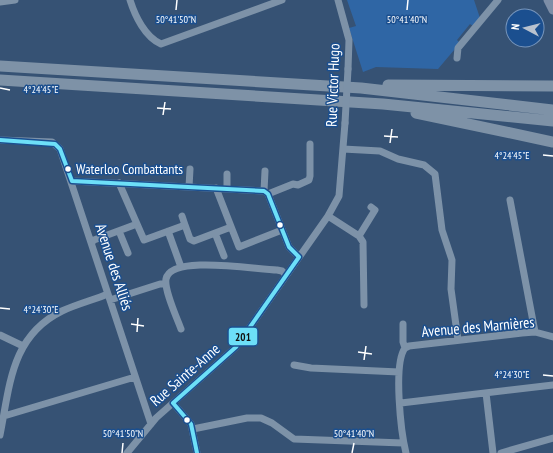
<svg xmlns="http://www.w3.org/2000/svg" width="553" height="453" viewBox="0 0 553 453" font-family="'PT Sans Narrow',sans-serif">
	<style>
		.green { fill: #2f66a5 }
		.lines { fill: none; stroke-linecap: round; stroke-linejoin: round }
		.minor { stroke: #7d92a8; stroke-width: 7 }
		.major { stroke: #7d8ea7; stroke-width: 9 }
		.highway { stroke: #7e92a7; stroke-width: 11 }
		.minor-bridge { stroke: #7d92a8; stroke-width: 7 }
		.bus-1-casing { stroke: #1b4f8f; stroke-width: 7 }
		.bus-1 { stroke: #6ddff8; stroke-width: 4 }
		.ticks { fill: none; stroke: #fff; stroke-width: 1.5 }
		.bus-dot { fill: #fff; stroke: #1b4f8f; stroke-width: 1.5 }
		.labels { text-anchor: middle; stroke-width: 3; stroke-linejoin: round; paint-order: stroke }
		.bus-label { font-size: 14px; fill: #fff; stroke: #1b4f8f; text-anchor: start }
		.street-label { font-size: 15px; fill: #fff; stroke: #1b4f8f }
		.ticks-label { font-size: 10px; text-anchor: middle; fill: #fff; stroke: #1b4f8f; stroke-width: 3; stroke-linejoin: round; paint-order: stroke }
		.line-badge { stroke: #1b4f8f; stroke-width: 1.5 }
		.pale-badge-label { font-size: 11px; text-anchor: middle; font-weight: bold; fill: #111 }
	</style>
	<rect width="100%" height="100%" fill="#365274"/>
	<path class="green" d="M347 0H474L480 18 473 26 470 24 457 40 460 43 438 69 376 67 363 72 349 28 356 26Z"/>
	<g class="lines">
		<path class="minor" d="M130 0C135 16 145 37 161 44L282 0
			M338 0 349 40 348 69
			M0 2 15 0
			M457 58 458 48 498 0
			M0 140 52 142 60 149 151 424
			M343 149 380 151 398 159 424 165 435 174 442 230 452 260 451 289 458 340
			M227 174V189
			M72 181 264 191 268 194 289 247 299 257
			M119 183 144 240 185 225 190 239 194 241 231 227
			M189 187 190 169
			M216 188 239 247 282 230
			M264 191 265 171
			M268 194 293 184 298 185 309 180 310 176V144
			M510 200 535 332
			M182 216 185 225
			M328 216 359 236 363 242 364 305
			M119 231 128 253
			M168 231 181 267
			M215 233 224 256
			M359 236 375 210 371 207
			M92 242 94 240 137 224
			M110 300 160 284H166
			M403 324V342L405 348
			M181 329C177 318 164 290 166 279 171 254 257 270 277 270L282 271 286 275
			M0 335 23 346
			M405 348 409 346 522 333 535 332 553 337
			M405 348C393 364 401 433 406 453
			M294 365 311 368 399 372
			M486 393 493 453
			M173 403 191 424 197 453
			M401 403 553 385
			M4 416 135 377
			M193 429 247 418H261L272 423 294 439 403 443
			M0 435C10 385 11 336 62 311 77 304 93 300 108 294
			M127 453 156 418 236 347 328 216 339 196 345 123
			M501 453 553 438"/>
		<path class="major" d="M548 0 553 10"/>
		<path class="highway" d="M0 66 361 88 553 110
			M0 80 383 104 553 121
			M388 85 553 86
			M416 113 553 142"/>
		<path class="minor-bridge" d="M345 123 348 69"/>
		<defs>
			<path id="bus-1" d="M0 140 55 144 60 149 72 181 264 191 268 194 289 247 299 257 236 347 173 403 191 424 197 453"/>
		</defs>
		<use href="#bus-1" class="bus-1-casing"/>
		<use href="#bus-1" class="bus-1"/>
	</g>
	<path class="ticks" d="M176 10 177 0M407 10 408 0M0 88 10 90M157 108 171 109M163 115 165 102M384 136 398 137M390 143 392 129M543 155 553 156M0 308 10 309M131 324 144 326M137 332 138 318M358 352 372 354M364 360 366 346M543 375 553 376M122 453 123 443M352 453 354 443"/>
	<g class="bus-dot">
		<circle cx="68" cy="169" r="3.5"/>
		<circle cx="280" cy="225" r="3.5"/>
		<circle cx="187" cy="420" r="3.5"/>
	</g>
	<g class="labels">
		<g class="bus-label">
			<text x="76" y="174">Waterloo Combattants</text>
		</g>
		<g class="street-label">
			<text transform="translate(333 85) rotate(-88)" y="5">Rue Victor Hugo</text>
			<text transform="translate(114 267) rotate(72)" y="5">Avenue des Alliés</text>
			<text transform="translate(478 327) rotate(-5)" y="5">Avenue des Marnières</text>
			<text transform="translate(185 375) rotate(-41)" y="5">Rue Sainte-Anne</text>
		</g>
	</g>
	<g class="ticks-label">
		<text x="176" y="23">50°41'50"N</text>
		<text x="407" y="23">50°41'40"N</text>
		<text x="41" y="93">4°24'45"E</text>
		<text x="512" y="159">4°24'45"E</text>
		<text x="41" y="313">4°24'30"E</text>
		<text x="512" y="378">4°24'30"E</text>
		<text x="123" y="437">50°41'50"N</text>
		<text x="354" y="437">50°41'40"N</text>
	</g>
	<rect class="line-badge" x="228" y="327" width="30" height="19" rx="4" fill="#6ddff8"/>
	<g class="pale-badge-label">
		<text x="243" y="341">201</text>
	</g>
	<g transform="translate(525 28) rotate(277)"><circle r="19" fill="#1b4f8f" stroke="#7695bc"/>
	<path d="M0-3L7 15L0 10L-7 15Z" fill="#b9c2ce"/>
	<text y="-6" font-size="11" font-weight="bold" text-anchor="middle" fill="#ffffff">N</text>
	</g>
</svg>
